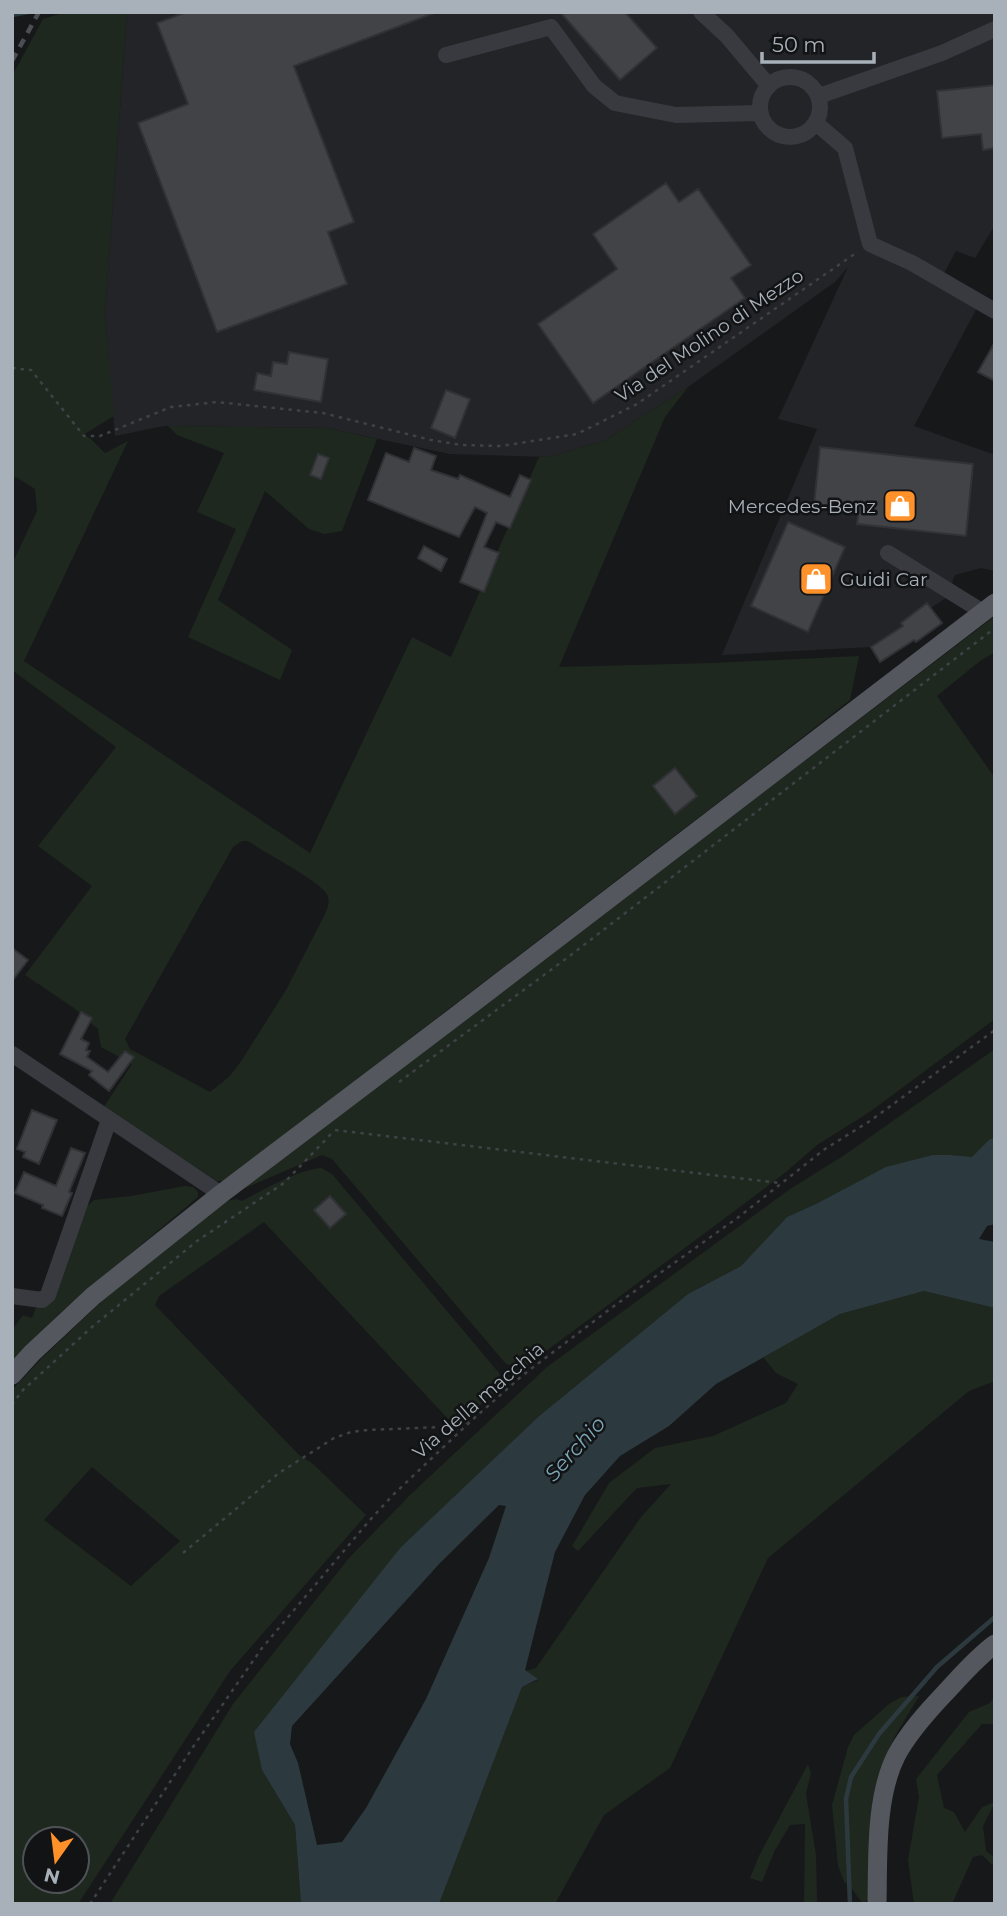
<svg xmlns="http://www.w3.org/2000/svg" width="1007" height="1916" viewBox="0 0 1007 1916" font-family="Montserrat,sans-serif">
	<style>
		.built { fill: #232427 }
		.green { fill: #1f281f; fill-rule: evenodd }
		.water { fill: #2c3a3f; fill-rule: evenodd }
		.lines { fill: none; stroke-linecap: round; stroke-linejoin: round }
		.stream { stroke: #2c3a3f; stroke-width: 4.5 }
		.building { fill: #414347; stroke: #313236; stroke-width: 2 }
		.path { stroke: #3e4246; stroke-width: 2.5; stroke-dasharray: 3.5 5; stroke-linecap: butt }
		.minor { stroke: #383a3f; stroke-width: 16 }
		.major { stroke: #54585e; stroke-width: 19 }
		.rail { stroke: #4b4f54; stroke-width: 4.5; stroke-dasharray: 9 7; stroke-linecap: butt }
		.labels { text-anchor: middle; stroke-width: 5; stroke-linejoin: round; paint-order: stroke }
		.street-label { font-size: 19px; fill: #a8b1ba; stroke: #121315 }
		.poi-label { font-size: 19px; fill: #a8b1ba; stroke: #121315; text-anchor: end }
		.water-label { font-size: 21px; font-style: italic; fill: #7da7b8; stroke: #121315 }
	</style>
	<rect width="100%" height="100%" fill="#17181a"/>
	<path class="built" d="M127 12H995V225L975 258 956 251 939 283 978 306 914 426 995 455V571L981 568 955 575 946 598 871 647 722 655 817 429 778 419 848 267 835 282 688 387 606 440 549 457 450 454 326 428 164 426 115 436 105 313Z"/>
	<path class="green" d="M66 12H127L105 313 114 416 83 435 90 438 105 453 128 441 24 661 310 853 412 637 451 657 539 457H549L606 440 688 387 665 417 559 667 713 663 859 656 850 700 754 775 224 1181H217L103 1108 132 1064 101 1047 98 1029 74 1008 25 975 92 886 38 846 116 747 12 670V564L37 511 35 489 16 477 12 478V76L43 19ZM242 841H248C266 854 315 878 326 893 331 900 328 907 325 914L286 990 240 1063 229 1077 210 1092 130 1049 125 1039 233 847Z
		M168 426 326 428 377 439 342 531 324 534 309 529 265 491 218 600 292 650 280 680 188 637 236 529 197 512 224 453 177 435Z
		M995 616V652L980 661 937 696 995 778V1019L871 1111 817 1145 786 1172 744 1204 526 1366 519 1367 506 1364 332 1159 322 1155 243 1189Z
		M995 1049V1139H990L972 1158 950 1155 818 1203 787 1217 741 1266 688 1294 538 1417 401 1547 262 1770 295 1825 301 1904H110L233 1704 349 1558 411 1494 547 1367 790 1189 843 1156Z
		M321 1168 332 1174 499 1373 502 1383 500 1388 467 1416 451 1422 264 1222 159 1296 155 1305 299 1455 312 1463 366 1515 230 1671 78 1904H12V1390L42 1358 104 1299 227 1201 236 1199 242 1201C263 1190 297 1170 321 1168ZM92 1467 180 1541 131 1586 44 1520ZM35 1839H77V1881H35Z
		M185 1186 193 1187 198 1192V1197L60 1313 12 1361V1330L23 1315 32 1318 38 1302 87 1206 94 1200 131 1196Z
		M924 1291 995 1308V1381L969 1391 768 1558 670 1768 604 1815 555 1904H439L522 1687 538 1680 525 1671 536 1668 641 1517 671 1484 637 1488 578 1551 572 1546 609 1483 655 1448 713 1436 786 1403 798 1384 776 1373 763 1357 840 1314Z
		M995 1695V1724H982L937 1775 944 1808 954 1812 965 1832 982 1807 995 1802 983 1826 986 1851 995 1858V1862L992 1865 982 1855 973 1857 952 1904H914L908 1860 919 1797 916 1779 969 1712 990 1703Z
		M919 1696 895 1736 881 1774 869 1899 863 1904 847 1882 845 1884 838 1866 832 1805 848 1747 854 1735 889 1704 901 1697Z
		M808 1764 811 1773 806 1794 816 1855 817 1904H804L805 1824 790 1825 775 1850 762 1882 750 1878 759 1856Z"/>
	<path class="water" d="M990 1139H995V1224L987 1226 979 1239 995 1242V1308L924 1291 840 1314 716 1384 669 1426 620 1456 585 1495 555 1552 525 1670 538 1679 522 1687 439 1904H301L295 1825 262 1770 254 1732 401 1547 538 1417 688 1294 741 1266 787 1217 818 1203 886 1167 933 1155H950L972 1157ZM499 1505 506 1506 489 1558 426 1699 366 1808 342 1842 317 1845 298 1763 290 1744 292 1726 440 1563Z"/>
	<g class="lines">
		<path class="stream" d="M12 15 28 12
			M850 1904 846 1799 851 1777 879 1734 937 1667 995 1617"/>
	</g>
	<path class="building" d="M186 12 434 13 294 66 354 222 328 232 347 284 217 332 138 123 188 104 157 23Z
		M560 12H625L657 48 620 80Z
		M995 85V148L983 150 981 134 942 138 937 91Z
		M666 183 679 202 698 189 751 265 731 278 745 298 593 403 538 324 617 269 593 234Z
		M995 342V381L978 372Z
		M289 352 328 359 321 402 254 390 257 373 271 376 273 362 287 364Z
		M446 390 470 399 455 438 431 428Z
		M820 447 973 464 966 536 857 524 859 509 814 504Z
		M414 448 436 456 431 470 458 479 460 475 510 497 520 475 531 480 510 528 496 522 484 547 499 553 484 592 460 582 487 513 475 507 459 537 368 500 386 453 409 462Z
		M318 454 329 458 321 479 310 475Z
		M788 522 845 547 808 632 751 606Z
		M424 546 447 559 441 571 418 558Z
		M927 603 942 623 916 642 914 640 880 662 871 647 903 626 901 623Z
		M675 768 697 796 675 814 653 786Z
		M12 948 28 960 12 981Z
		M81 1012 92 1018 81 1039 89 1043 86 1050 90 1051 87 1057 108 1072 125 1051 134 1057 109 1091 89 1075 92 1071 60 1054Z
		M32 1110 57 1120 39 1164 23 1157 25 1152 17 1149Z
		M71 1148 85 1153 69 1192 72 1193 62 1216 42 1208 43 1205 15 1193 24 1172 56 1186Z
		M330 1196 346 1214 330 1228 314 1210Z"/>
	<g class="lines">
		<path class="path" d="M12 368 31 370 84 436H100L171 407 217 402 323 413 431 440 461 445 501 446 577 434 637 404 856 253
			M399 1082 567 958 995 628
			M335 1130 780 1183
			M12 1405 22 1391 92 1327 197 1241 284 1183 332 1133
			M183 1553 279 1473 334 1438 351 1432 368 1430 442 1427 471 1421
			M90 1904 193 1747 262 1648 369 1521 394 1494 471 1421 523 1375 614 1306 740 1216 825 1149 870 1121 995 1030"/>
		<path class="minor" d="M701 12 727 36 769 86
			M446 55 551 27 594 86 615 103 676 115 760 113
			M760 107a30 30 0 1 1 60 0a30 30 0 1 1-60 0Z
			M819 96 942 53 995 29
			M816 123 845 148 870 244 912 263 995 311
			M888 553 983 612
			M12 1054 221 1194
			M12 1296 42 1300 48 1295 109 1120"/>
		<path class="major" d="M12 1375 32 1353 93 1296 221 1194 452 1019 995 603
			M877 1904C878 1858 875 1798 896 1756 908 1733 927 1712 945 1693 961 1676 976 1658 995 1644"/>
		<path class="rail" d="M12 61 39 12"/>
	</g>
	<defs>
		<symbol id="shop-square" viewBox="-11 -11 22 22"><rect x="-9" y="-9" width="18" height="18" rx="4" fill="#ff912a" stroke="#121315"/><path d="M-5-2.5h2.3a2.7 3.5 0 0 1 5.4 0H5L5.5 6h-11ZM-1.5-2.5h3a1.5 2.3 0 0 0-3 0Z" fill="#fff"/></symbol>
	</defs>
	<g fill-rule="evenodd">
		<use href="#shop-square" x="881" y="487" width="38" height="38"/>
		<use href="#shop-square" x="797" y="560" width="38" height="38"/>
	</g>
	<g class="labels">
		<g class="street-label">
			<text transform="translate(709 335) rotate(-34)" y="7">Via del Molino di Mezzo</text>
			<text transform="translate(478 1400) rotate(-41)" y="7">Via della macchia</text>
		</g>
		<g class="poi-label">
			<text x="876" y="513">Mercedes-Benz</text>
			<text x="840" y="586" text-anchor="start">Guidi Car</text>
		</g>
		<g class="water-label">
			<text transform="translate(575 1449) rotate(-48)" y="7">Serchio</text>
		</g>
	</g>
	<rect width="1007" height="1916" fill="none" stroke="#a8b1ba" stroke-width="28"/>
	<g transform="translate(56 1860) rotate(194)"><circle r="33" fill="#121315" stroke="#4e5257" stroke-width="2"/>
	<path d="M0-5L12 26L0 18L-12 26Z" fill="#ff912a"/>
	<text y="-10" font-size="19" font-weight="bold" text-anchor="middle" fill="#a8b1ba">N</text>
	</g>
	<path d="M762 52v10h112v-10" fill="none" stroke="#a8b1ba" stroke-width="3.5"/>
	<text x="772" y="52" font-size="21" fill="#a8b1ba" stroke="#121315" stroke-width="5" paint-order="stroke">50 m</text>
</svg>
